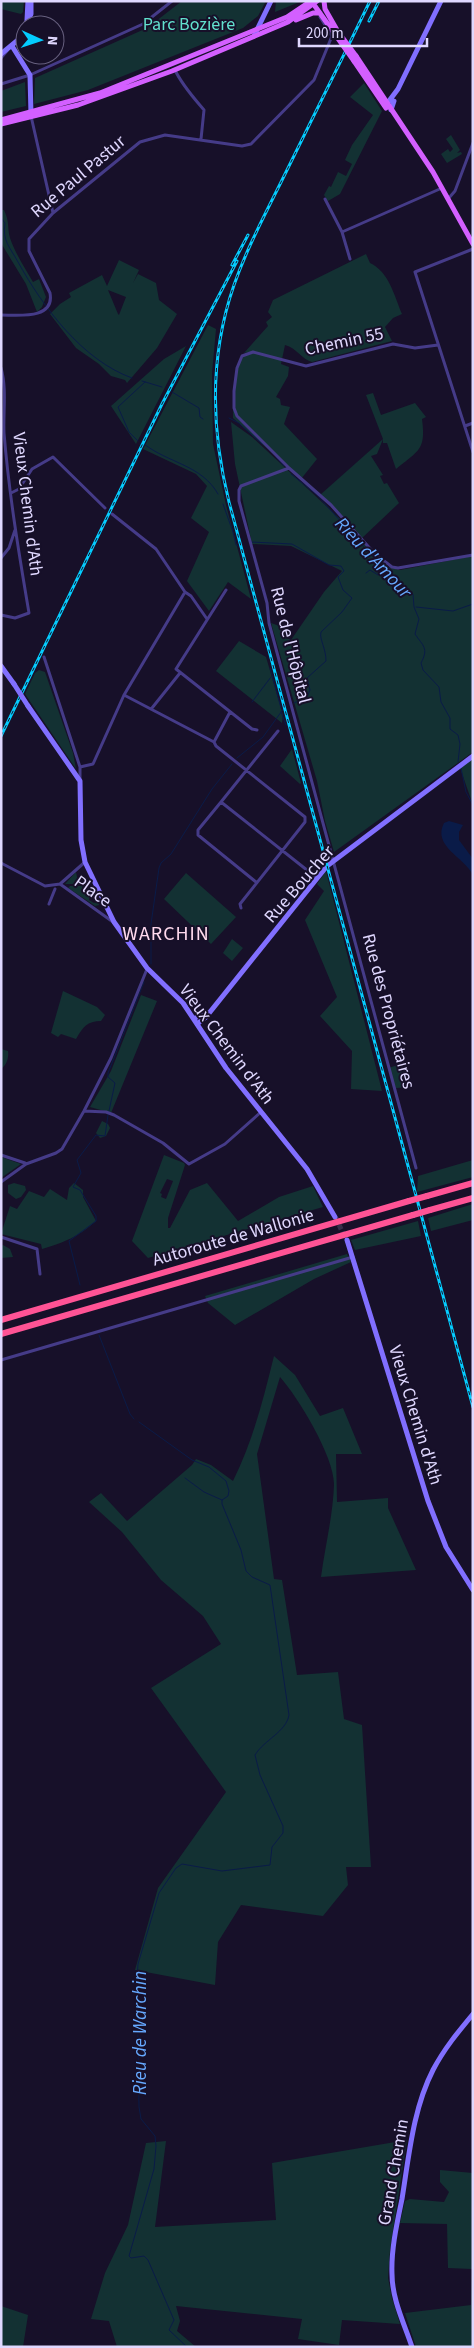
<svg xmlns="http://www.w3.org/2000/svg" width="474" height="2348" viewBox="0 0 474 2348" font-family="'Source Sans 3',sans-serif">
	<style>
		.green { fill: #133133; fill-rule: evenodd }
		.water { fill: #0a1b48 }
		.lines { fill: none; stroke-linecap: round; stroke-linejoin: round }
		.stream { stroke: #0a1b48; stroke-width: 1 }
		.secondary-tunnel { stroke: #352e49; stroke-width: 5; stroke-dasharray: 5 2.5; stroke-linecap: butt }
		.street { stroke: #453b88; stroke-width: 3 }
		.secondary { stroke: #816fff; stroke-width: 5 }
		.primary { stroke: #d35fff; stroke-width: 5 }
		.highway { stroke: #ff5395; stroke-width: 6 }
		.rail-casing { stroke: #04cdff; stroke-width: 3 }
		.rail { stroke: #171029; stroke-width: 1; stroke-dasharray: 4; stroke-linecap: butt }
		.secondary-bridge { stroke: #816fff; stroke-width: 5 }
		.primary-bridge { stroke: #d35fff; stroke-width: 5 }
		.highway-bridge { stroke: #ff5395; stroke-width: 6 }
		.labels { text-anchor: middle; stroke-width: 4; stroke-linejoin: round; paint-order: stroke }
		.park-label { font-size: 18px; fill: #62e1ce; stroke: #171029 }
		.street-label { font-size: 18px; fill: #e0d8ff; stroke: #171029 }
		.water-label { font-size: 19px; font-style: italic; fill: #66a9ff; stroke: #171029 }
		.quarter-label { font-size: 20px; letter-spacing: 1px; fill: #ffdaee; stroke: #171029 }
	</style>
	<rect width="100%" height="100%" fill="#171029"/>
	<path class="green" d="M1 1H24L23 12 21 14 1 9Z
		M182 1H266L258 16 243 28 88 90 34 104 35 78 147 28Z
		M276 1H302L275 12Z
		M25 82 26 106 1 112V91Z
		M364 83 382 111 340 194 328 201 324 195 329 186 331 187 338 172 346 176 352 164 345 160 352 145 373 115 350 97Z
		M451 135 460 150 457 153 461 152 462 154 447 163 441 154 448 149 450 152 453 149 446 139Z
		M1 210H4C10 223 7 227 10 238 15 253 25 268 33 282L39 279 46 297 42 307 37 312 26 284 1 243Z
		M366 254 370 263C389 272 394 295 402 314L393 318 385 327 392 341 312 362C301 359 297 348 285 345L281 364 289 367 288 376 276 397 280 399 281 405 290 407 284 424 317 459 301 479 233 418C234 398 230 364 249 352L244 353 268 326 266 322 272 317 268 312 273 300Z
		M119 260 139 270 133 283 138 274 156 283 159 300 177 314 157 348 127 383 125 380 111 376 99 364 76 348 50 314 60 304 71 297 69 293 102 275 107 286ZM108 290 126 297 119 315 118 314Z
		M208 325 216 329 212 373 213 444 226 505 251 599 228 582 209 611 187 581 209 532 191 518 207 486 196 474 143 449Z
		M186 346 136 444 111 406 164 359Z
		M373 393 381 415 415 403 426 417 422 419C426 450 419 450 396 469L387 443H383V439L377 454 371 456 383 475 380 476 384 484 387 483 399 503 361 539 391 568 400 570 473 556V752L334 852 325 821 317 781 271 623 285 628 284 637 291 640 324 592 342 571 291 546 252 544 235 464 231 422 252 437 352 530 320 495 383 439 366 395Z
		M239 641 266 657 283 715 282 723 216 671Z
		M39 670 45 672 73 753 76 769 25 694 35 673Z
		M292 749 301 783 300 784 280 766Z
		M473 759V805L459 765Z
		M326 871 382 1091 351 1089 352 1051 320 1016 337 997 305 920 324 891 317 884Z
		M76 872 78 882 76 884H65Z
		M186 873 236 917 211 944 164 899Z
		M70 886H83L82 888 84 889 85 886H89L91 891 89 900 94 903 96 902 92 892 94 891 99 905 95 906 68 888Z
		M232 939 243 948 232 961 223 953Z
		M63 991 97 1007 105 1015 101 1021C87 1021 83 1027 76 1039L61 1034 58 1037 51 1033Z
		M141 995 157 1001 111 1113 90 1107 111 1071Z
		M1 1049 8 1051C9 1057 7 1065 1 1069Z
		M405 1063 412 1087 396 1088 388 1068Z
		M102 1121 108 1124 110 1128 106 1136 100 1138 96 1133Z
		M164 1155 184 1163 185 1165 168 1218V1228H170L190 1190 207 1183 238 1221 279 1197 313 1186 323 1207 148 1258 132 1241ZM167 1179 173 1181 166 1199 161 1197 162 1194 160 1193Z
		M1 1157 21 1164 1 1178Z
		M473 1160V1177L417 1192 418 1176Z
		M14 1183 25 1186 26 1190 21 1197 16 1199 8 1193V1185Z
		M74 1183 83 1190V1197L96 1221C78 1237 65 1242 42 1249L41 1244 1 1234 10 1206 17 1209 29 1191 44 1197 50 1189 67 1200 69 1188Z
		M473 1204V1220L431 1231 428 1218Z
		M418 1221 421 1236 355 1250 351 1240Z
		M3 1245 10 1249 13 1257 1 1258V1246Z
		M347 1254 351 1262 314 1279 235 1325 208 1303 205 1296Z
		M274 1356 295 1375 320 1416 343 1408 362 1454H336L337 1502 388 1498V1508L416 1570 321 1577C325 1547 333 1515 334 1485 335 1458 298 1397 280 1377L257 1454 274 1579 282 1580 297 1675 338 1672 344 1719 362 1725 371 1867H346L348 1885 323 1916 241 1905 218 1942 215 1985 135 1970 158 1888 226 1792 151 1688 221 1644 203 1616 161 1580 122 1532 89 1502 101 1493 127 1521 192 1465 196 1459 211 1465 233 1481C253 1441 263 1400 274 1356Z
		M407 2140 390 2250 388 2278 392 2298 400 2324 342 2320 339 2345 298 2339 302 2319 176 2306 180 2321 177 2331 196 2347H117L109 2321 91 2319 105 2273 128 2225 146 2143 166 2141 155 2227 276 2220 272 2163Z
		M440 2170 473 2173V2347H416L405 2313 471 2305 472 2269 448 2268 447 2224 400 2223 405 2201 410 2199 444 2202 449 2192 440 2182Z
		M1 2306 28 2315 23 2347H1Z"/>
	<path class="water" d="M449 821 463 825 459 832V840L473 859V875C464 857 432 846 444 823Z"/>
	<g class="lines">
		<path class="stream" d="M1 218 5 223C2 241 10 247 18 262 43 307 82 360 132 378
			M142 381 162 387
			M172 392 199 408 200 417 203 419
			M229 418 239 423 262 444
			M138 441 129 432 118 407 145 382
			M144 444C168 463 202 465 218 494
			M276 457 284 466
			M291 474 317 495 371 555 413 594 414 607 419 619 415 634C423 646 429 648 421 663L423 670 439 687 441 702 450 718V729L458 735 460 744 458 762
			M223 504 233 532 236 545 238 546
			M251 542 292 544 329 565 341 566 344 571 338 577 343 590 352 598 342 612 321 632C319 639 326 648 326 661L307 678 310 690 307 697 294 703
			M366 573 370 570 378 575 388 571
			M416 607 453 611 473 604
			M270 668 281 708
			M252 702 271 677
			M281 712 286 725
			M237 758 263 737 284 708
			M461 768 466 792 473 805
			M151 964V924L159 868 161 863 171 854 212 789 232 764
			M109 1111 115 1083 108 1077V1073L144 982
			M80 1285 69 1241 96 1221V1216L80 1190 73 1187 81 1173 77 1160 96 1135 105 1136 108 1115
			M99 1335 130 1414 134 1419
			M139 1422 192 1460 209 1467 226 1481 229 1491 228 1496 222 1500V1504L241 1550 246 1571 252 1577 270 1585 289 1715C286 1732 264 1740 255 1755L260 1775 283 1826V1833L272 1847 270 1865 222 1871 182 1864 176 1868 159 1893 138 1964 137 1978 139 2107 141 2119 155 2136 156 2146 154 2169 129 2256 131 2258 144 2256 148 2260 174 2320 169 2330 187 2347
			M185 1478 204 1492 222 1500"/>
		<path class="secondary-tunnel" d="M336 1218 345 1238"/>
		<path class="street" d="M1 58 7 51
			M175 70C182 85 193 97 204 110L201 139
			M1 84 30 75 143 24 172 1
			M31 116 53 213
			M325 199 342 232 350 259
			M448 199 455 191 473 143
			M342 232 442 188
			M473 249 415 272 473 452
			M1 315C18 315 55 320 50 293L29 251V239L53 213 140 142 165 135 242 146 251 144 314 80 332 36 320 17
			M438 345 415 348 393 344 306 366 253 352 242 356 237 368 234 391V408L237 416 289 468 331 505 375 554 392 567 398 568 473 555
			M1 368C7 389 3 412 4 433 9 494 19 554 29 613L15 618 1 615
			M465 426 473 423
			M289 468 241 486 239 490V501L267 603 269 623 416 1168
			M11 493 19 489 32 469 53 457 105 508
			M112 514 156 549 185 592 191 596 207 619
			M1 558 9 548 15 530
			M226 590 176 669 252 729 257 730
			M44 657 80 767V781
			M124 695 214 742 216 746 305 817V822L240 904 241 908
			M152 708 180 673
			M278 731 221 802 317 878
			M214 742 230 712
			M80 767 93 764 124 695 185 592
			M221 802 198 830V835L256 882
			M85 862 60 884 113 922
			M1 863 45 886 60 884
			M49 904 55 889
			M84 1111 106 1112 114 1115 163 1143 189 1164 225 1144 261 1112
			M1 1155 25 1163
			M1 1182 26 1164 56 1153 62 1149 84 1111 111 1058 147 969
			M1 1237 37 1249 40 1274
			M1 1360 353 1257"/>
		<path class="secondary" d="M27 20 28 1
			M25 25 31 14V1
			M254 36 271 1
			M12 46 30 75 31 115
			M1 54 18 40 25 25
			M386 105 398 89 441 1
			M391 110 394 101
			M1 666 14 684
			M28 706 80 781 81 840 85 862 114 922 147 968 183 1003 226 1068 307 1169 335 1217
			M194 1019 204 1012 207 1013
			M197 1024 206 1017 327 866 473 756
			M347 1240 428 1501 446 1547 473 1590
			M412 2347C404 2323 392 2299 392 2274 391 2249 397 2223 402 2199 409 2156 413 2109 433 2070 444 2049 458 2032 473 2014"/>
		<path class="primary" d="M324 1 325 9 337 30
			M312 2 337 37
			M296 20 313 13H320
			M356 56 433 172 473 244
			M354 61 386 108
			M1 120 100 93 287 17 311 1
			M1 124 78 105 172 71 288 22 317 1"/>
		<path class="highway" d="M427 1196 473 1183
			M430 1210 473 1198
			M1 1320 409 1201
			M1 1334 413 1215"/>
		<defs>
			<path id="rail" d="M370 1C343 57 315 113 288 168 269 207 248 245 234 285 209 357 211 430 229 502L473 1407
				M369 21 379 1
				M232 265 248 235
				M1 736 162 404 237 261"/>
		</defs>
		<use href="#rail" class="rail-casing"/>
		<use href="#rail" class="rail"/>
		<path class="secondary-bridge" d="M14 684 28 706"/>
		<path class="primary-bridge" d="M339 33 356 56
			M337 37 354 61"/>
		<path class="highway-bridge" d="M409 1201 427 1196
			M413 1215 430 1210"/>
	</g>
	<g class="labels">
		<g class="park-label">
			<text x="189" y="30">Parc Bozière</text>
		</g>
		<g class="street-label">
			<text transform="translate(78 176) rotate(-40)" y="6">Rue Paul Pastur</text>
			<text transform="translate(344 341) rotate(-12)" y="6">Chemin 55</text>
			<text transform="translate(28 504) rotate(83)" y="6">Vieux Chemin d'Ath</text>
			<text transform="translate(291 645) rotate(76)" y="6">Rue de l'Hôpital</text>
			<text transform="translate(299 884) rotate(-49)" y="6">Rue Boucher</text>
			<text transform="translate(93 891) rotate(35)" y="6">Place</text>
			<text transform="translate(389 1011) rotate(75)" y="6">Rue des Propriétaires</text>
			<text transform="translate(227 1044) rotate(53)" y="6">Vieux Chemin d'Ath</text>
			<text transform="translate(233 1237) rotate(-16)" y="6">Autoroute de Wallonie</text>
			<text transform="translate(416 1415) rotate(73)" y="6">Vieux Chemin d'Ath</text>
			<text transform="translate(393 2172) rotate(-80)" y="6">Grand Chemin</text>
		</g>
		<g class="water-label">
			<text transform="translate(374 557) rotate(47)" y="7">Rieu d'Amour</text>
			<text transform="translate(139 2033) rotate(-90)" y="7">Rieu de Warchin</text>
		</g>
		<g class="quarter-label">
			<text x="166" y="940">WARCHIN</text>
		</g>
	</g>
	<rect width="474" height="2348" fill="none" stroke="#e0d8ff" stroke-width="5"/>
	<g transform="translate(40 40) rotate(93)"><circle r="24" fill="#171029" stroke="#67607f"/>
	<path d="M0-4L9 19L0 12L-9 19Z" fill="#04cdff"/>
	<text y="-8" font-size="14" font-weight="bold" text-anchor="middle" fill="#e0d8ff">N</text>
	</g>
	<path d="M299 38v8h128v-8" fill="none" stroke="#e0d8ff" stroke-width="2.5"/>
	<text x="306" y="38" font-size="15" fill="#e0d8ff" stroke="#171029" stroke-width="4" paint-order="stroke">200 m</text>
</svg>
